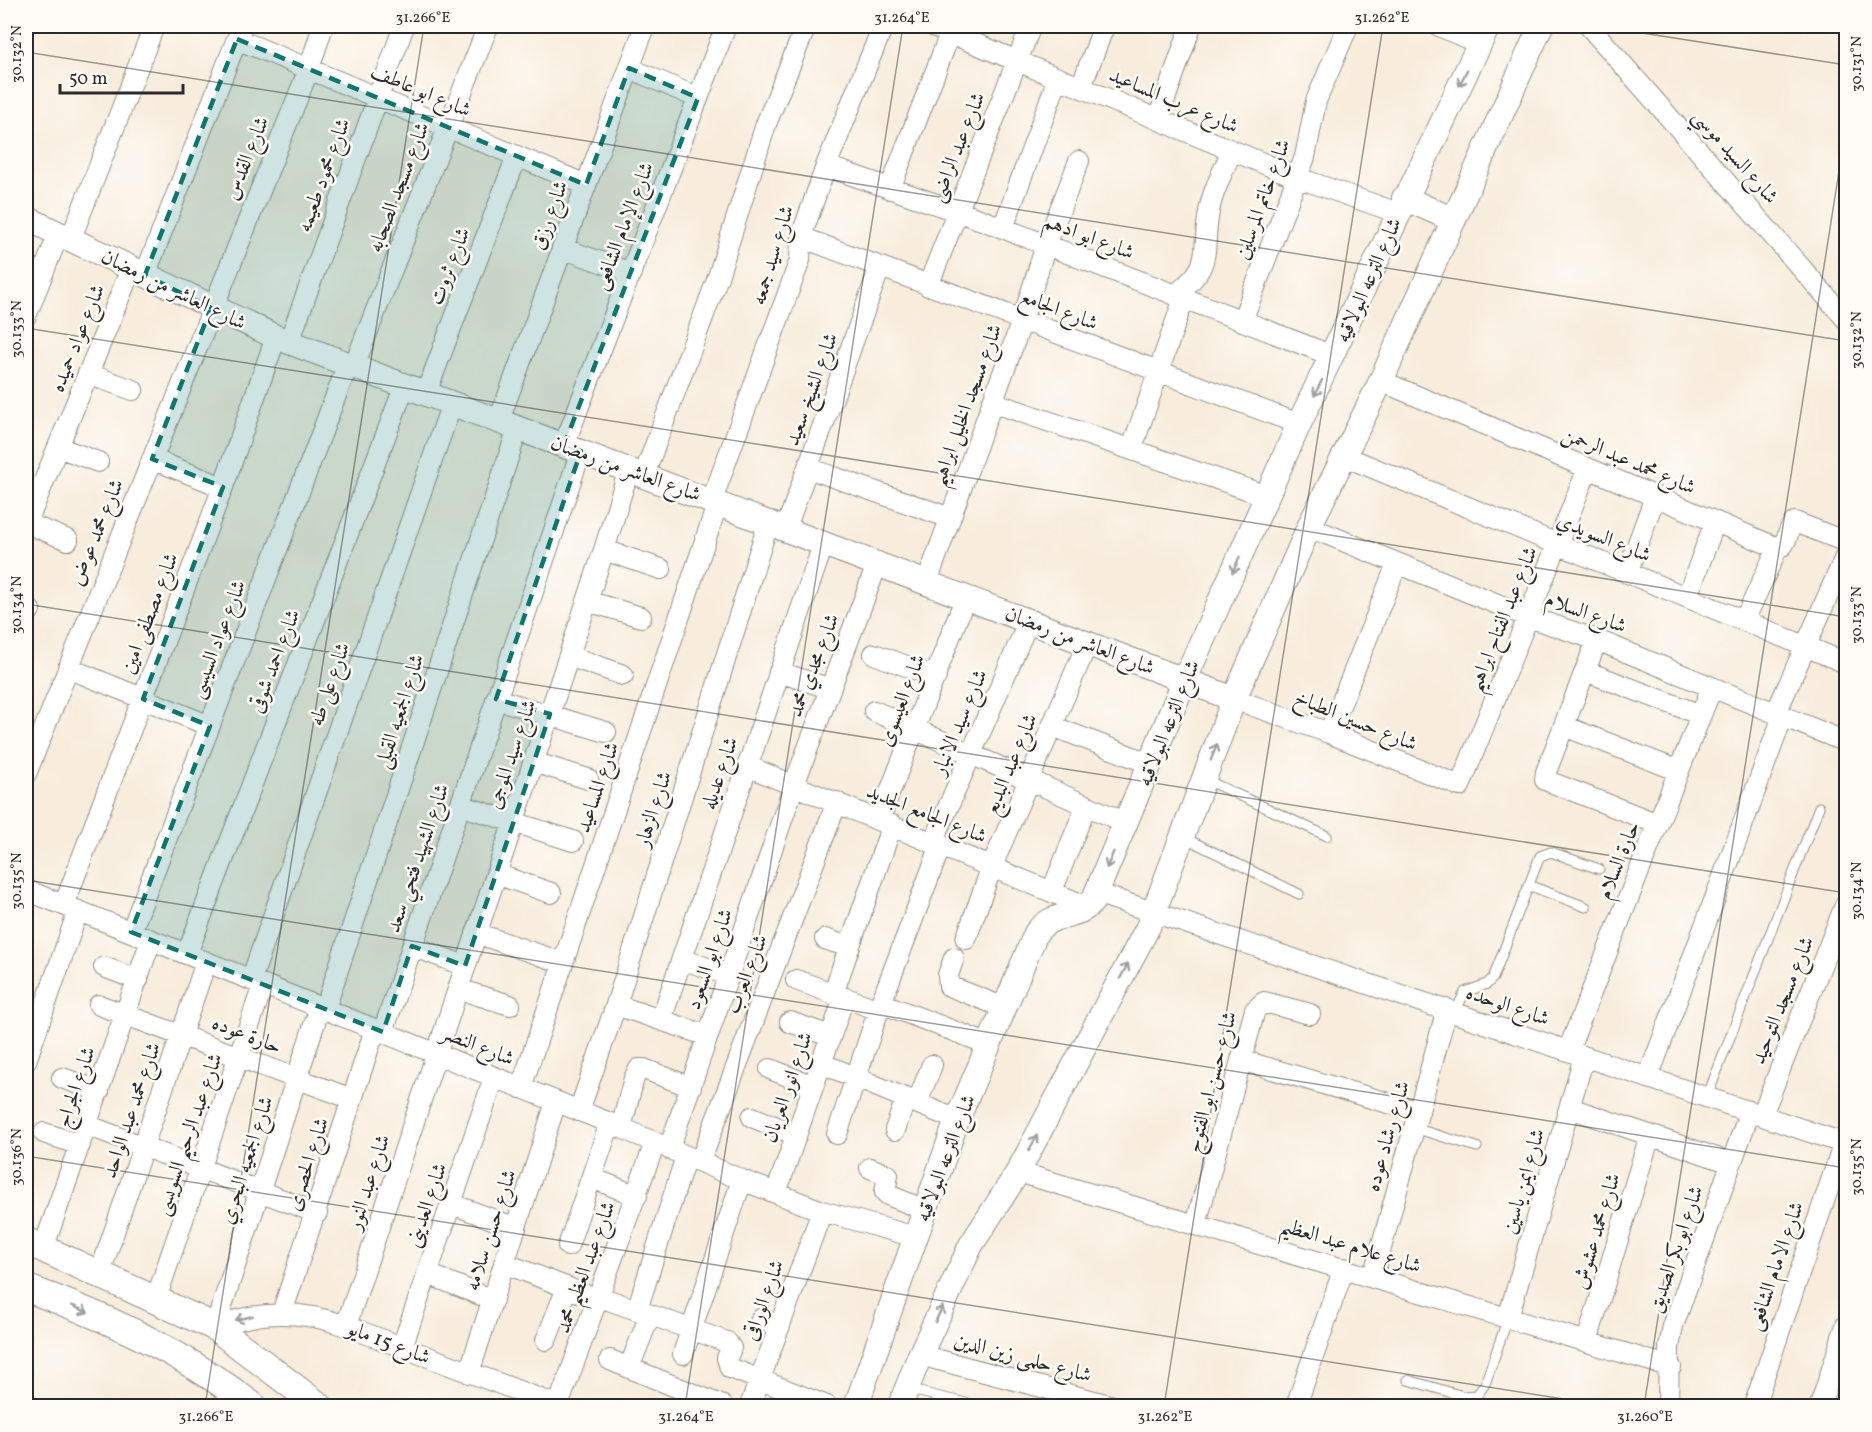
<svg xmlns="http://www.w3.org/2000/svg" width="1872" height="1432" viewBox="0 0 1872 1432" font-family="Vollkorn,Amiri,serif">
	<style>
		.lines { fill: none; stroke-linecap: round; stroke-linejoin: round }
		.service-casing { stroke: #928c84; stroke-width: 11 }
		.minor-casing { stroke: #928c84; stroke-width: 22 }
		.tertiary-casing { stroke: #928c84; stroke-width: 26 }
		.secondary-casing { stroke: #928c84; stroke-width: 29 }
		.service { stroke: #fff; stroke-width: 9 }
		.minor { stroke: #fff; stroke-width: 20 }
		.tertiary { stroke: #fff; stroke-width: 24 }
		.secondary { stroke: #fff; stroke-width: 27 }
		.oneway { stroke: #a0a0a0 }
		.marked { fill: #0f766e; fill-opacity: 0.2; stroke: #0f766e; stroke-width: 4.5; stroke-dasharray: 12 8; stroke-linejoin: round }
		.ticks { fill: none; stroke: #2b2b2b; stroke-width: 1.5; stroke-opacity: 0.45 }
		.labels { text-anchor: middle; stroke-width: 5; stroke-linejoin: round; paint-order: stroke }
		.street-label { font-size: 21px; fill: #2b2b2b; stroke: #fdfcf7 }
		.neatline { fill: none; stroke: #2b2b2b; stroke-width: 2 }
		.ticks-label { font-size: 15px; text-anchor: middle; fill: #2b2b2b }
	</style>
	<rect width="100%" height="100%" fill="#fdfcf7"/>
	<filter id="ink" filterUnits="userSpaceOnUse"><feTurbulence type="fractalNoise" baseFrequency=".0167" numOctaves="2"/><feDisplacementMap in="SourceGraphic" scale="12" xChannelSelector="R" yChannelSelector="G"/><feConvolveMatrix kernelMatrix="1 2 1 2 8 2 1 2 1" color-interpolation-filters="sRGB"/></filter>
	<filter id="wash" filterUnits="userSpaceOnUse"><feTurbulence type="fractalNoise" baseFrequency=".008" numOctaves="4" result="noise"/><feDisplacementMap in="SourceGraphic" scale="24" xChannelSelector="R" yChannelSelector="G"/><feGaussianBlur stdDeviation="1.35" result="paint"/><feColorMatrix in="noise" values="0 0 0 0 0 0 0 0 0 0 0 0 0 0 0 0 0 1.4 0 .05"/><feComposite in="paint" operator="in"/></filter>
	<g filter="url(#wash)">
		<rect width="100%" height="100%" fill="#f8ecdc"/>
	</g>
	<g filter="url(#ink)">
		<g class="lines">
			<defs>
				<path id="service" d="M1204 779 1327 836
					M1183 837 1299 894
					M1528 885 1586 907
					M1455 1012 1465 992 1487 984 1493 978 1540 856 1551 852 1599 869
					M1707 1097 1819 807
					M1414 1128 1477 1147
					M1408 1380 1463 1396 1477 1395 1485 1384 1508 1318
					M907 1389 978 1406"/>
				<path id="minor" d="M933 26 1296 177 1398 213
					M1439 26 1480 44
					M1589 26 1846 319
					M237 39 586 185
					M629 68 698 98
					M1081 87 1104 26
					M1158 119 1191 26
					M826 166 982 220 1333 356
					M890 189 953 26
					M1003 228 1058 78
					M801 237 1299 424
					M71 238 154 26
					M562 248 631 273
					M145 275 242 26
					M928 286 1031 26
					M1175 295C1215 264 1201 254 1209 212 1212 191 1224 170 1232 150
					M26 316 59 233
					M1242 321 1305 157 1316 101 1348 26
					M289 342 404 26
					M354 366 488 26
					M88 374 133 390
					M1381 381 1773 546H1782C1789 539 1787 528 1795 522L1846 542
					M426 393 517 156
					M992 402 1267 496
					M499 420 645 26
					M564 445 726 26
					M58 447 98 462
					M1132 448 1184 298
					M1344 456 1846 663
					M152 459 223 487
					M808 468 950 518
					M644 475 718 277 766 124 806 26
					M712 500 800 260 801 237 826 166 883 26
					M26 523 68 540
					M26 525 131 269
					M1309 527 1529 617 1597 640 1846 742
					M786 528 880 267
					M604 550 661 569
					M1627 573 1655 497
					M927 582 1022 321 1046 245 1079 161
					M1687 597 1715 522
					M587 601 641 617
					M26 608 30 610
					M1744 621 1778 547
					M1597 640 1546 772 1545 780 1658 824
					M874 654 936 677
					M569 656 623 675
					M68 668 210 726
					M1585 671 1701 715
					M779 672 828 688
					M496 699 606 732
					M1234 699 1329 733 1460 786 1588 468
					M874 711 1126 823
					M1776 713 1846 555
					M1052 726 1151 764
					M1564 726 1679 771
					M1329 733 1397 564
					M533 762 588 779
					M747 766 1088 907
					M26 774 309 69 323 26
					M460 805 573 841
					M879 820 966 596
					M933 842 1029 620
					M496 874 551 893
					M26 890 610 1123 742 1180 822 1211 915 1237
					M1052 891 1086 806
					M1096 893 1846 1144
					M64 905 223 487 276 337
					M131 932 348 364
					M476 933 563 963
					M825 939 849 947
					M966 939 992 866 1088 642
					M412 946 465 966
					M187 954 405 385
					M954 958 948 975 949 986 1005 1008
					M682 959 730 976
					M104 967 138 980
					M251 980 452 403
					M796 980 879 1010
					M458 989 510 1005
					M833 994 892 825
					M881 1003 990 1045
					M99 1005 352 1099
					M616 1005 708 1036
					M325 1009 518 428
					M661 1020 824 542
					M790 1022 830 1036
					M383 1032 581 451
					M1568 1051 1712 687
					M1241 1060 1419 1112
					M26 1061 78 911
					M821 1063 957 1120
					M770 1069 813 1086
					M62 1078 99 1091
					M1648 1078 1783 716
					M521 1088 718 502
					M917 1103 932 1065
					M1570 1108 1731 1163
					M579 1111 616 1005 769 521
					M1762 1115 1846 903
					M752 1117 796 1135
					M87 1125 317 1213
					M621 1128 634 1078 639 1069H644L691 1087
					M895 1130 906 1098
					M44 1133 80 1145
					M837 1134 881 1003 941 845
					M669 1149 794 785 878 562
					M700 1162 837 802
					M870 1168 888 1175 885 1192 888 1195 925 1210
					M1018 1172 1671 1367
					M592 1178 637 1196
					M776 1193 844 998
					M452 1204 516 1228
					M1196 1224 1255 1010 1264 1002 1310 1014
					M568 1246 610 1123
					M43 1249 151 940
					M504 1263 599 1300
					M100 1273 206 962
					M428 1274 493 1300
					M1373 1277 1447 1009
					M600 1297 727 1342 731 1348 727 1358 730 1368 827 1406
					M156 1299 263 985
					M637 1310 686 1156
					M282 1313 375 1029
					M1508 1318 1584 1057
					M761 1319 780 1326
					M346 1326 604 550 629 469
					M215 1327C260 1310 301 1310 346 1326L559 1406
					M215 1327 320 1007
					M546 1340 567 1288
					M1587 1341 1650 1135
					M402 1347 494 1078
					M683 1354 742 1180
					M920 1355 1113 1406
					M610 1360 723 1406
					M629 1368 650 1315
					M469 1373 556 1102
					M558 1406 655 1143
					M750 1406 822 1211
					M1296 1406 1344 1268
					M1668 1406 1669 1348 1673 1326 1750 1111
					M1754 1406 1844 1143
					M1820 1406 1846 1325"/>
				<path id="tertiary" d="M1404 198 1454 220
					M26 218 276 337 1234 699
					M856 1406 957 1120 1036 933C1052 910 1079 920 1093 901L1185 679 1299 424 1488 26
					M900 1406 920 1355 971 1245 1018 1172 1148 927 1234 699 1309 527 1381 381 1541 26"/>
				<path id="secondary" d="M26 1241 215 1327 319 1406
					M26 1288C109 1318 183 1352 253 1406"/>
			</defs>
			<use href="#service" class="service-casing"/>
			<use href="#minor" class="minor-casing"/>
			<use href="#tertiary" class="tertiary-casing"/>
			<use href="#secondary" class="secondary-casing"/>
			<use href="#service" class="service"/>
			<use href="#minor" class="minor"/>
			<use href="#tertiary" class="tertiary"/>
			<use href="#secondary" class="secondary"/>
		</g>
		<defs><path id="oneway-shaft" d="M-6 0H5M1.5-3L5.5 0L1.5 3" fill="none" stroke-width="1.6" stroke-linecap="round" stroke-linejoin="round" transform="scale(1.5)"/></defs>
		<g class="oneway">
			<use href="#oneway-shaft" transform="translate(1463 78) rotate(116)"/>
			<use href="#oneway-shaft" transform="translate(1318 388) rotate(117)"/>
			<use href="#oneway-shaft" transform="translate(1236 565) rotate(114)"/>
			<use href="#oneway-shaft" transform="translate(1214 752) rotate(-69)"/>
			<use href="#oneway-shaft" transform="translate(1110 860) rotate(113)"/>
			<use href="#oneway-shaft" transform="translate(1124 971) rotate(-62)"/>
			<use href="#oneway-shaft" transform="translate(1033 1143) rotate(-62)"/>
			<use href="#oneway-shaft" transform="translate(80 1309) rotate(24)"/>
			<use href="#oneway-shaft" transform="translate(939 1314) rotate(-65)"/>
			<use href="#oneway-shaft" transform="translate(244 1318) rotate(166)"/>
		</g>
	</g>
	<path class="marked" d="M237 39 586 185 629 68 698 98 564 445 581 451 496 699 550 714 465 966 412 946 383 1032 131 932 210 726 143 699 223 487 152 459 211 308 145 275Z"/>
	<path class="ticks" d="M1598 26 1846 65M26 52 1846 341M26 328 1846 617M26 604 1846 893M26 880 1846 1168M26 1156 1608 1406M205 1406 424 26M685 1406 903 26M1164 1406 1383 26M1644 1406 1846 127"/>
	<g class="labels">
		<g class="street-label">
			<text transform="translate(421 90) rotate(23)" y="7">شارع ابو عاطف</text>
			<text transform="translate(1174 100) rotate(23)" y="7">شارع عرب المساعيد</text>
			<text transform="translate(957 147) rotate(-68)" y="7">شارع عبد الراضى</text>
			<text transform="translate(1736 156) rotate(49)" y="7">شارع السيد موسي</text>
			<text transform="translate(246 158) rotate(-68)" y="7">شارع القدس</text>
			<text transform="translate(323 175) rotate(-70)" y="7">شارع محمود طعيمه</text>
			<text transform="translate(398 187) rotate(-69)" y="7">شارع مسجد الصحابه</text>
			<text transform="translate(1262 199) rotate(-70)" y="7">شارع خاتم المرسلين</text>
			<text transform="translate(549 215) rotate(-70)" y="7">شارع رزق</text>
			<text transform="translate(623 226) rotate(-69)" y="7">شارع الإمام الشافعى</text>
			<text transform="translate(1089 236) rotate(21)" y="7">شارع ابو ادهم</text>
			<text transform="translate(772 255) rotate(-73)" y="7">شارع سيد جمعه</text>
			<text transform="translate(449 266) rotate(-69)" y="7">شارع ثروت</text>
			<text transform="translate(1368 280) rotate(-66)" y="7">شارع الترعه البولاقيه</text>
			<text transform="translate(174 289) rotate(26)" y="7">شارع العاشر من رمضان</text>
			<text transform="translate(1059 309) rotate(21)" y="7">شارع الجامع</text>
			<text transform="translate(77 338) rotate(-68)" y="7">شارع عواد حميده</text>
			<text transform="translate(811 389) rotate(-70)" y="7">شارع الشيخ سعيد</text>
			<text transform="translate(966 405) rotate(-70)" y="7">شارع مسجد الخليل ابراهيم</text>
			<text transform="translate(1629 460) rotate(23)" y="7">شارع محمد عبد الرحمن</text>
			<text transform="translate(626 468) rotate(20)" y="7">شارع العاشر من رمضان</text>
			<text transform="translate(96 532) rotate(-68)" y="7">شارع محمد عوض</text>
			<text transform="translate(1604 537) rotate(22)" y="7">شارع السويدي</text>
			<text transform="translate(1586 612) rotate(20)" y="7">شارع السلام</text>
			<text transform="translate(149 613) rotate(-69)" y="7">شارع مصطفى امين</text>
			<text transform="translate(1502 619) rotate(-68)" y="7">شارع عبد الفتاح ابراهيم</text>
			<text transform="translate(217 639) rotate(-69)" y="7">شارع عواد السيسى</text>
			<text transform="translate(1080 640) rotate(21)" y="7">شارع العاشر من رمضان</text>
			<text transform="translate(274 661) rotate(-69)" y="7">شارع احمد شوقى</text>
			<text transform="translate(813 665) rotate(-69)" y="7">شارع مجدي محمد</text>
			<text transform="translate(329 684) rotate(-71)" y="7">شارع على طه</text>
			<text transform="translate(901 700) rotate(-69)" y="7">شارع العيسوى</text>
			<text transform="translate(399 711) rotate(-72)" y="7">شارع الجمعيه القبلى</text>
			<text transform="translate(1356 720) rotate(22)" y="7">شارع حسين الطباخ</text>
			<text transform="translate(959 722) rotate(-67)" y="7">شارع سيد الانبار</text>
			<text transform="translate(1168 723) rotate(-68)" y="7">شارع الترعه البولاقيه</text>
			<text transform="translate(511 754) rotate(-71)" y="7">شارع سيد الموجى</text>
			<text transform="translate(1010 764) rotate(-67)" y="7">شارع عبد البديع</text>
			<text transform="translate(719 773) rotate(-71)" y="7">شارع عديله</text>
			<text transform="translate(597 787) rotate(-71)" y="7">شارع المساعيد</text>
			<text transform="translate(653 809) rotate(-72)" y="7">شارع الزهار</text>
			<text transform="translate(927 813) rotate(22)" y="7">شارع الجامع الجديد</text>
			<text transform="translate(417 858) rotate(-71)" y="7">شارع الشهيد فتحي سعد</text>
			<text transform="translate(1618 860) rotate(-68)" y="7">حارة السلام</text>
			<text transform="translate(709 959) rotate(-71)" y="7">شارع ابو السعود</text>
			<text transform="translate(746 974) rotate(-69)" y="7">شارع العرب</text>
			<text transform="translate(1782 1000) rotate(-68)" y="7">شارع مسجد التوحيد</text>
			<text transform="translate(1508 1005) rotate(19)" y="7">شارع الوحده</text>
			<text transform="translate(247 1034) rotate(21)" y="7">حارة عوده</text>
			<text transform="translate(478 1045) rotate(22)" y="7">شارع النصر</text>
			<text transform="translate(1211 1082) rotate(-75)" y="7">شارع حسن ابو الفتوح</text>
			<text transform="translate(75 1087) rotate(-71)" y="7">شارع الجراج</text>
			<text transform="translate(787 1087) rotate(-71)" y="7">شارع انور العريان</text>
			<text transform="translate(131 1110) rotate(-71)" y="7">شارع محمد عبد الواحد</text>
			<text transform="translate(188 1134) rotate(-71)" y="7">شارع عبد الرحيم السويسى</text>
			<text transform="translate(1387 1136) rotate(-74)" y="7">شارع رشاد عوده</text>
			<text transform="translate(945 1158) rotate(-69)" y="7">شارع الترعه البولاقيه</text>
			<text transform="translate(246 1160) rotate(-72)" y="7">شارع الجمعيه البحري</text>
			<text transform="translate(307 1164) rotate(-72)" y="7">شارع الحصرى</text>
			<text transform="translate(1523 1181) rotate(-74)" y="7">شارع ايمن ياسين</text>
			<text transform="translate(368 1182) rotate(-72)" y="7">شارع عبد النور</text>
			<text transform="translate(426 1205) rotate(-71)" y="7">شارع العدينى</text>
			<text transform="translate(490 1230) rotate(-72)" y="7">شارع حسن سلامه</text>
			<text transform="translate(1596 1231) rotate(-73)" y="7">شارع محمد عشوش</text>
			<text transform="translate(1351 1245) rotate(17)" y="7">شارع علام عبد العظيم</text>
			<text transform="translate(1675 1249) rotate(-71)" y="7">شارع ابو بكر الصديق</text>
			<text transform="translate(1775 1266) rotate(-71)" y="7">شارع الامام الشافعى</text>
			<text transform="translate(585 1267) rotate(-70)" y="7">شارع عبد العظيم محمد</text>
			<text transform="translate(763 1300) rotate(-70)" y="7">شارع الوراقى</text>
			<text transform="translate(389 1342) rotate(21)" y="7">شارع 15 مايو</text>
			<text transform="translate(1023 1357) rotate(15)" y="7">شارع حلمى زين الدين</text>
		</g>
	</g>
	<rect width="1872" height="1432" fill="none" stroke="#fdfcf7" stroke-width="66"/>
	<path d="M60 84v9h123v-9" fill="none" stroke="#2b2b2b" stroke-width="3"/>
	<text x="69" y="84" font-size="18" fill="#2b2b2b" stroke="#fdfcf7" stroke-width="4.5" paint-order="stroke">50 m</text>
	<rect x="33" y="33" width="1806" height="1366" class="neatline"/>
	<g class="ticks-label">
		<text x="423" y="22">31.266°E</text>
		<text x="902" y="22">31.264°E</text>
		<text x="1382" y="22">31.262°E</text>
		<text transform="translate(16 54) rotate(-90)" y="5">30.132°N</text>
		<text transform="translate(1856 64) rotate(-90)" y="5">30.131°N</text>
		<text transform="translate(16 329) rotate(-90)" y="5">30.133°N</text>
		<text transform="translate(1856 340) rotate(-90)" y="5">30.132°N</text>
		<text transform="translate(16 605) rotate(-90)" y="5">30.134°N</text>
		<text transform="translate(1856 615) rotate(-90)" y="5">30.133°N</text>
		<text transform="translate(16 881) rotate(-90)" y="5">30.135°N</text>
		<text transform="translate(1856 891) rotate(-90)" y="5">30.134°N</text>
		<text transform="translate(16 1157) rotate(-90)" y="5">30.136°N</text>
		<text transform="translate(1856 1167) rotate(-90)" y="5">30.135°N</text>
		<text x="206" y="1421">31.266°E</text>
		<text x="686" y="1421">31.264°E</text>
		<text x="1165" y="1421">31.262°E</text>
		<text x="1645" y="1421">31.260°E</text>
	</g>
</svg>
